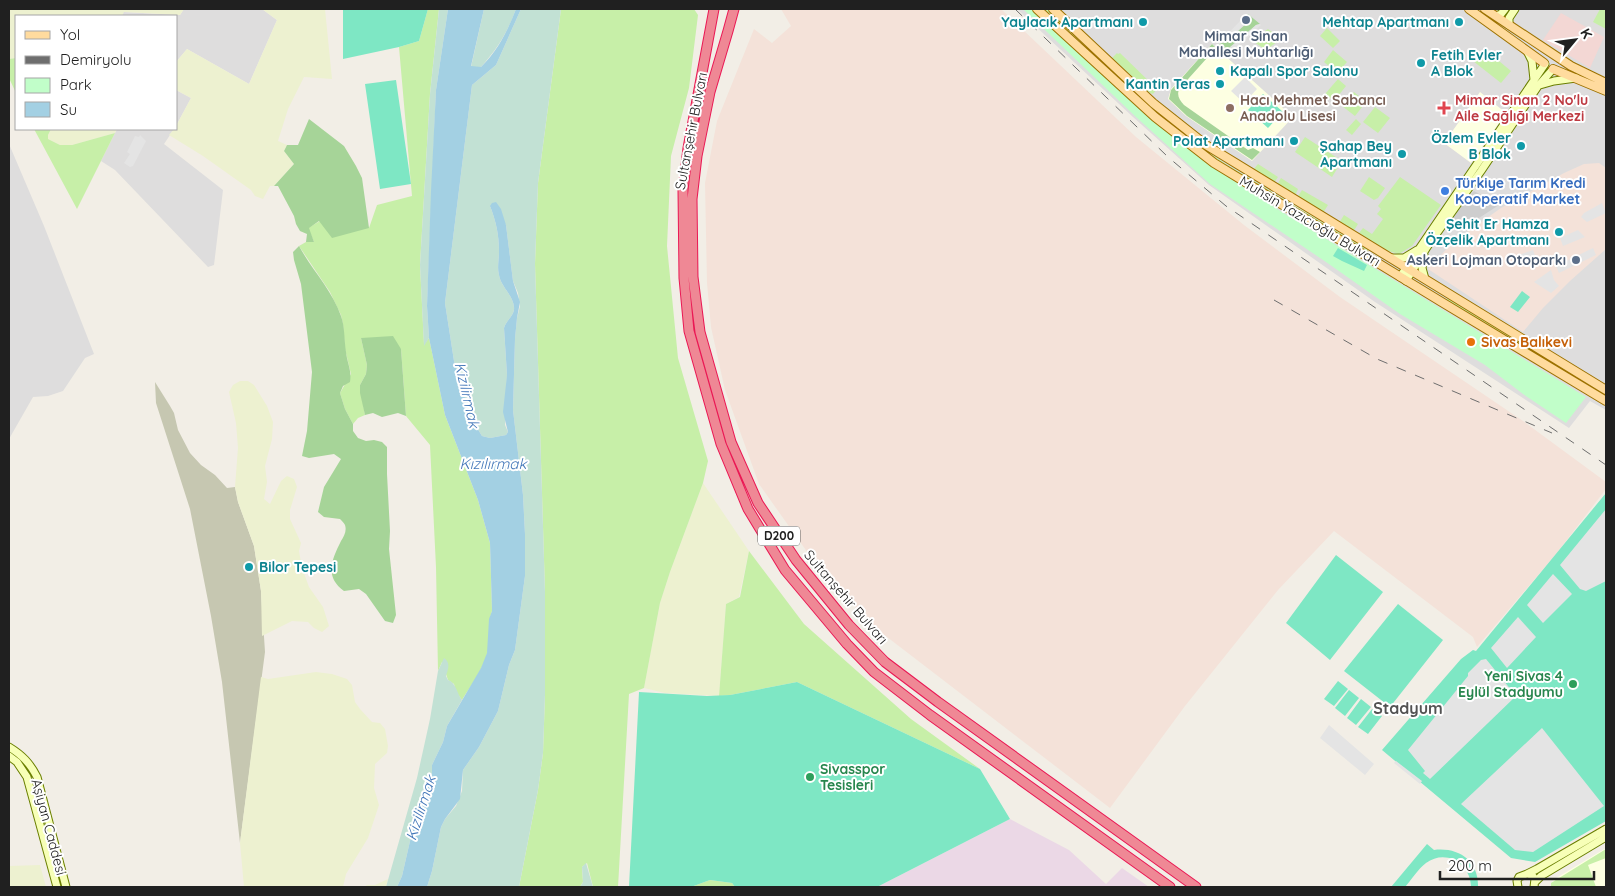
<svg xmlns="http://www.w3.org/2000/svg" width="1615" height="896" viewBox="0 0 1615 896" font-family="Quicksand,sans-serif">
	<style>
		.residential { fill: #dedddd }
		.commercial { fill: #f3d7d4 }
		.industrial { fill: #ebd8e6 }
		.education { fill: #fdffe2 }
		.religious { fill: #cecece }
		.military { fill: #f4e2d9 }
		.construction { fill: #c6c7b1 }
		.farmland { fill: #edf1d0 }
		.grass { fill: #c7efa8 }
		.forest { fill: #a6d498 }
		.wetland { fill: #c2e1d4 }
		.park { fill: #c1fec9 }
		.pitch { fill: #7ee7c4 }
		.parking { fill: #e4e4e4 }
		.water { fill: #a3d0e3 }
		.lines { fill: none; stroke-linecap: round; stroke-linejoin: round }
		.secondary-casing { stroke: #6a7f00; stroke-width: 9 }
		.primary-casing { stroke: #9d7200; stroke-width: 10 }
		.highway-casing { stroke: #ea1854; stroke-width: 11 }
		.secondary { stroke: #f7ffb7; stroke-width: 7 }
		.primary { stroke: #ffdb9e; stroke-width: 8 }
		.highway { stroke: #ef8895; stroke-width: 9 }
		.rail { stroke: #6e6e6e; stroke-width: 1; stroke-dasharray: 10 10; stroke-linecap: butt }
		.service-dot { fill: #5c6f8a; stroke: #fff; stroke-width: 2 }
		.culture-dot { fill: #0f9aa8; stroke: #fff; stroke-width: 2 }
		.education-dot { fill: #8d6e63; stroke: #fff; stroke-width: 2 }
		.health-dot { fill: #e0444e; stroke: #fff; stroke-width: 2 }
		.shop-dot { fill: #3f7fe0; stroke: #fff; stroke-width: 2 }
		.food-dot { fill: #e8710a; stroke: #fff; stroke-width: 2 }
		.leisure-dot { fill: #2e9e5b; stroke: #fff; stroke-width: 2 }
		.labels { text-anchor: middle; stroke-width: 4; stroke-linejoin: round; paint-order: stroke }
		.shield { fill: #fff; stroke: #636363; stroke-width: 1 }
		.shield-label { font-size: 12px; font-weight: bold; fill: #202020 }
		.culture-label { font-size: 14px; font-weight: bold; fill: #0d838f; stroke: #fff; text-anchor: end }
		.service-label { font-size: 14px; font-weight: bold; fill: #4e5e75; stroke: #fff }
		.education-label { font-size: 14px; font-weight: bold; fill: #785e54; stroke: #fff; text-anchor: start }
		.health-label { font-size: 14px; font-weight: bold; fill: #be3a42; stroke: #fff; text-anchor: start }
		.street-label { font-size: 14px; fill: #202020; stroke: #fff }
		.shop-label { font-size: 14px; font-weight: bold; fill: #366cbe; stroke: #fff; text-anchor: start }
		.food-label { font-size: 14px; font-weight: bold; fill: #c56008; stroke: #fff; text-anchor: start }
		.leisure-label { font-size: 14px; font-weight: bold; fill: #27864d; stroke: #fff; text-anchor: end }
		.water-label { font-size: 15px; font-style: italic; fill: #4377b9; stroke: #fff }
		.quarter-label { font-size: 16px; font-weight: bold; fill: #535353; stroke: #fff }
	</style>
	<rect width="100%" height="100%" fill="#f2eee6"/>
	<path class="residential" d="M184 9H262L277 20 249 84 187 49 176 62V16H122L123 12 180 15Z
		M1017 9H1606V410L1590 401 1569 428 1375 302 1209 185 1133 117Z
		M176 90 191 98 176 126Z
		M117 129H174L164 144 223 190 214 265 208 267 115 170 101 161Z
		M9 144 44 226 94 354 85 358 63 391 48 396 33 397 9 439Z"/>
	<path class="commercial" d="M1561 13 1604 37 1590 68 1543 40Z"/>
	<path class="industrial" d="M1010 819 1069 850 1106 884 1122 868 1149 887H877Z"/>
	<path class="education" d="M1212 44 1293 117 1252 161 1186 116 1168 99 1171 89Z
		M1480 92 1506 113 1471 163 1444 143Z
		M1606 848V887H1551L1553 880Z"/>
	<path class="religious" d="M1474 191 1499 205 1462 229 1450 218Z"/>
	<path class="military" d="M781 9H1001L1136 137 1244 225 1340 297 1523 421 1606 482V489L1556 554 1477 647 1473 637 1334 531 1278 590 1185 706 1110 808 874 627 820 570 759 484 725 390 711 327 707 283 705 183 717 121 754 29 772 43 791 26Z
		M1599 163 1606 168V249L1570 281 1543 308 1523 332 1428 269 1453 242 1501 208 1564 173 1584 164Z"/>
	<path class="construction" d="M155 382 170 406 174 413 178 430 190 453 201 465 215 475 227 488 235 487 238 502 254 546 261 591 265 652 240 843 222 682 211 616 190 509 156 403Z"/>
	<path class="farmland" d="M9 9H184L180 15 124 12 122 16H16V58L9 59Z
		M262 9H325L332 79 304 77 288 109 278 141 287 145 284 151 294 164 274 186H270L263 199 255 196 251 190 203 156 169 135 174 129H176V126L191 98 176 90V62L187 49 249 84 277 20Z
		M51 129H117L115 133 72 145H60L48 139V135Z
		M240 381H248L254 385 267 406 273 422 272 439 265 466 267 482 264 499 270 504 281 481 287 476 294 479 297 487 290 510V519L301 543 299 551 302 568 309 587 323 607 329 626 322 632 314 628 308 622 292 621 262 636 261 591 254 546 238 502 235 487 238 448 236 423 229 392 233 385Z
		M703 483 749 551 739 597 726 604 719 696 665 693 644 688 660 603 670 572Z
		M316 672 332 674 347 679 352 685 355 702 360 709 372 722 380 723 385 729 388 746 387 753 375 764 374 788 379 805 368 838 346 874 343 887H244L240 843 261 677 268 679Z
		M40 865 46 887H9V866Z
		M388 879 386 887H364L367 885H375Z"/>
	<path class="grass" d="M428 9H439L430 94 420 265 424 344 429 338 445 415 478 500 490 543 492 611C487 624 491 637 488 651 484 668 471 685 462 700L456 692 454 684 448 680 442 662 438 671 436 567 430 445 406 416 401 349 361 338 367 365 366 374 360 385 365 415 358 418 353 424 345 409 340 393 351 374 345 349 343 324 341 315 330 292 299 246 306 242H314L308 228 320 221 369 228 377 205 412 196 399 47 419 41Z
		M561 9H694L698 15 689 88 671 156 667 246 678 358 708 461 703 483 670 572 660 603 644 688 629 694 618 887H593L587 863 582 867 583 882 580 887H519L538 790 543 753 545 695V592L535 264 538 183Z
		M1043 9H1048L1146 103 1195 143 1226 164 1368 250 1367 252 1208 155 1167 125 1103 66Z
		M1600 9H1606V29L1593 22Z
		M1327 28 1340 41 1333 48 1320 36Z
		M1268 29 1281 39 1266 50 1251 40Z
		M1333 50 1347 62 1337 73 1324 62Z
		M1117 53 1118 54 1120 53 1157 89 1153 94 1150 93 1112 58Z
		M1479 54 1489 61 1493 56 1511 71 1501 83 1473 61Z
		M16 58V93L9 78V59Z
		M1338 79 1346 86 1334 101 1325 94Z
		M1354 92 1366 102 1355 116 1342 106Z
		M1375 107 1390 118 1378 133 1363 122Z
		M1356 119 1361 124 1352 135 1346 130Z
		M34 129H51L48 135V139L60 145H72L115 133 77 209Z
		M1305 137 1342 161 1332 177 1295 152Z
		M1258 164 1278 177 1274 183 1253 170Z
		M1369 177 1385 188 1378 198 1374 200 1360 191Z
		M1400 177 1441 205 1412 246 1399 254 1388 251 1359 233 1363 228 1372 234 1383 219 1377 214 1381 209 1378 206Z
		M1281 178 1298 189 1295 196 1277 185Z
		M1302 190 1328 205 1323 213 1297 198Z
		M1344 215 1358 224 1353 232 1339 223Z
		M1448 298 1606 394V397L1446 301Z
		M749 551 804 624 911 719 980 769 797 682 730 695 719 696 726 604 740 597Z
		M1606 849V858L1588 865 1596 887H1551V883Z
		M710 880 732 883 735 887H691Z"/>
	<path class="forest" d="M1248 14 1260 24 1256 25 1231 51 1230 54 1218 44 1226 42 1248 22 1250 20 1246 16Z
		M1212 44 1216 48 1180 88C1176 94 1179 100 1184 105L1248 150 1253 148 1260 152 1252 160 1187 116 1169 99 1171 90Z
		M309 119 344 146 356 166 362 178 369 228 332 238 319 221 309 228 314 242H306L307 234 300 231 296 224 294 216 278 186H274L294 164 284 151 287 145H298Z
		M299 246C312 270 332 290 341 316 345 327 344 340 346 352 347 362 352 371 350 382L343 386 340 393 345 409 353 424V431L358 438 366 441 374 440 382 442 387 447V474L390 531 389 549 396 615 393 623 385 621 366 594 359 589 344 591C324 577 332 559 341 541 344 536 347 531 345 525 344 523 342 521 340 519L324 517 318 512 324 487 341 459 334 454 309 458 302 456 307 431 312 372 301 284 294 260 293 252Z
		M393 336 401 349 406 416 398 413 382 417 373 413 365 415 360 393V385L366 374 367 365 361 338Z"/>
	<path class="wetland" d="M439 9H448L436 90 427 306 429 338 424 346 420 265 430 94Z
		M484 9H516C507 33 498 48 481 67H471Z
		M521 9H561L538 183 535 264 545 592V695L543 753 538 790 519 887H427L432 871 441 827 445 819 456 806 462 791 463 770 479 747 498 711 509 665 515 650 525 576V534L523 495 513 410 515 339 517 318 520 306 518 293 513 281 506 225 490 206C496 221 499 235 499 252 499 259 497 268 499 275 501 287 513 295 514 307 515 316 506 320 504 328L507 375 505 425 508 432 506 435 490 438 482 436 471 418 454 361 445 303 472 85 496 65Z
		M444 658C451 663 448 669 446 676L448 680C456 682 457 694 462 700L447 726 443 742 432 765V773L423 797 420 813 413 828 402 876 397 887H386L417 778 430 719 438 671Z
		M586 863 593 887H580L583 882 582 867Z"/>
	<path class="park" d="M1023 9H1033L1144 110 1211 166 1282 212 1586 397 1566 423 1523 394 1485 365 1400 314 1326 262 1210 184 1136 117Z"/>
	<path class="pitch" d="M343 9H428L419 41 399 47 343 59Z
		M396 80 411 184 380 189 365 84Z
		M1263 94 1283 112 1268 128 1248 110Z
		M1338 248 1367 265 1364 271 1342 261 1333 256Z
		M1522 291 1530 297 1518 312 1510 307Z
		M1606 493V821L1535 862 1511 858 1382 750 1461 659 1473 650 1476 651Z
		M1336 555 1383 592 1330 660 1286 623Z
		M1398 604 1443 640 1390 707 1344 671Z
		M1338 681 1348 689 1334 706 1324 699Z
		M797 682 980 769 1010 819 877 887H735L732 883 710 880 691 887H629L639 692 707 696 730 695Z
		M1349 690 1359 698 1345 716 1335 708Z
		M1361 699 1371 707 1356 725 1347 718Z
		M1372 709 1382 716 1368 734 1358 727Z
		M1427 844 1434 850C1459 847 1479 861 1478 887H1471C1471 864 1446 848 1426 863 1418 869 1411 880 1405 887H1391Z"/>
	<path class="parking" d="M1241 20 1245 24 1226 42 1218 44Z
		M1260 24 1261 25 1230 54V47L1256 25Z
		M1245 77 1257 89 1244 103 1231 91Z
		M140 135 146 141 133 166 130 167 124 163 130 154 127 152 135 136 139 137Z
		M1602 203 1606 213 1587 222 1581 217 1584 213Z
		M1578 230 1585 237 1563 246 1560 238Z
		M1593 248 1596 255 1559 273 1556 266Z
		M1533 250 1536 258 1516 264 1513 257Z
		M1551 270 1554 280 1559 286 1551 293 1534 282Z
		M1606 509V581L1586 591 1580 589 1560 565Z
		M1553 574 1572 594 1543 623 1527 605Z
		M1518 617 1536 637 1507 668 1491 648Z
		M1486 659 1516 696 1430 779 1423 773 1425 771 1408 750 1468 676V673L1481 660Z
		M1329 725 1374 764 1365 775 1320 738Z
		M1542 728 1604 806 1533 852 1515 850 1461 804Z
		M1396 761 1422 781 1420 784 1394 763Z"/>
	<path class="water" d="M448 9H484L471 66 481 67C498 50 507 32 516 9H521L496 65 472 85 445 303 454 361 471 418 482 436 490 438 506 435 508 432 503 412 507 375 504 328C506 320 515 316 514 307 513 295 501 287 499 275 497 268 499 259 499 252 499 235 496 221 490 206L492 203 496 202 501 209 506 225 513 281 520 302 517 318 515 339 513 410 523 495 525 534V576L515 650 509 665 498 711 479 747 463 770 460 799 445 819 441 827 432 871 427 887H397L402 876 413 828 420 813 423 797 432 773V765L443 742 447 726 481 668 487 653 489 619 492 611 490 543 478 500 445 415 429 338 427 306 431 191 436 90Z"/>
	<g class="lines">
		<defs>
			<path id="secondary" d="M1496 16 1501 14 1505 9
				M1509 25V18L1515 9
				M1527 51 1532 61 1534 80
				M1540 85 1554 81 1576 78
				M1424 255 1422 268 1425 279
				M1392 258H1404L1417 250
				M1400 277 1545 64
				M1406 281 1427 247 1481 171 1538 86 1553 69
				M9 747C22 755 30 763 37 777L66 887
				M9 756 17 762 27 777 57 887
				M1527 874 1537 869 1606 829
				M1535 882 1541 876 1606 837
				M1518 887 1517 881 1519 877 1527 874 1532 875 1535 879 1534 887"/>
			<path id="primary" d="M1037 9 1155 117 1214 163 1440 301 1606 401
				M1053 9 1153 103 1206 145 1606 390
				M1469 9 1544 63
				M1485 9 1571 66 1606 83
				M1553 69 1606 91"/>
			<path id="highway" d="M714 9 688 148 683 190 684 278 689 331 721 444 748 509 785 570 847 644 874 672 930 715 1170 887
				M734 9 728 31 710 92 697 156 692 199 693 277 700 332 731 442 758 503 796 560 849 625 885 662 938 702 1196 887"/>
		</defs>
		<use href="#secondary" class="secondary-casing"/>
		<use href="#primary" class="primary-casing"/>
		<use href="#highway" class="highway-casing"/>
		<use href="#secondary" class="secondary"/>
		<use href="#primary" class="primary"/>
		<use href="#highway" class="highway"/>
		<path class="rail" d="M1015 9 1168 157 1226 206 1606 465
			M1274 300 1377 359 1552 433"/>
	</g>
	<g class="service-dot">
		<circle cx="1246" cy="20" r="5"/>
		<circle cx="1576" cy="260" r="5"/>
	</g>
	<g class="culture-dot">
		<circle cx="1143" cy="22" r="5"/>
		<circle cx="1459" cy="22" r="5"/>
		<circle cx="1421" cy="63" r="5"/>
		<circle cx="1220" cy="71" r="5"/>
		<circle cx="1220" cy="84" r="5"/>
		<circle cx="1294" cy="141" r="5"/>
		<circle cx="1521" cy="146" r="5"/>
		<circle cx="1402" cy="154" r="5"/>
		<circle cx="1559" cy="232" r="5"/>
		<circle cx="249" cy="567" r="5"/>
	</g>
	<circle class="education-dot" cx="1230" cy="108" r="5"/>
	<path class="health-dot" d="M1441.5 100.5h5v5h5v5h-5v5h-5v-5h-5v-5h5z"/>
	<circle class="shop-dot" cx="1445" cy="191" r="5"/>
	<circle class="food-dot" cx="1471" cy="342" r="5"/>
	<g class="leisure-dot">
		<circle cx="1573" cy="684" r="5"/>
		<circle cx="810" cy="777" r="5"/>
	</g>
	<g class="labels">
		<rect class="shield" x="758" y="526.5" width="42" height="19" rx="4"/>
		<g class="shield-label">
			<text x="779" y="540">D200</text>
		</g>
		<g class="culture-label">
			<text x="1133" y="27">Yaylacık Apartmanı</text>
			<text x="1449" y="27">Mehtap Apartmanı</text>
			<text x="1431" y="60" text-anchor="start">Fetih Evler<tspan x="1431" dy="16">A Blok</tspan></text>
			<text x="1230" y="76" text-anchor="start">Kapalı Spor Salonu</text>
			<text x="1210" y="89">Kantin Teras</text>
			<text x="1511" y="143">Özlem Evler<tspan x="1511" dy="16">B Blok</tspan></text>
			<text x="1284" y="146">Polat Apartmanı</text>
			<text x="1392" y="151">Şahap Bey<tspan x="1392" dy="16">Apartmanı</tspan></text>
			<text x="1549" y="229">Şehit Er Hamza<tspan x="1549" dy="16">Özçelik Apartmanı</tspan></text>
			<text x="259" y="572" text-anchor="start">Bilor Tepesi</text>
		</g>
		<g class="service-label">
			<text x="1246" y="41">Mimar Sinan<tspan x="1246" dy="16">Mahallesi Muhtarlığı</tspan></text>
			<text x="1566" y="265" text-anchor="end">Askeri Lojman Otoparkı</text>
		</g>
		<g class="education-label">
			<text x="1240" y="105">Hacı Mehmet Sabancı<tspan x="1240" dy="16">Anadolu Lisesi</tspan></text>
		</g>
		<g class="health-label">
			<text x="1455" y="105">Mimar Sinan 2 No'lu<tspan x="1455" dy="16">Aile Sağlığı Merkezi</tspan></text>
		</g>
		<g class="street-label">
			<text transform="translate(691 131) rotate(-79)" y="5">Sultanşehir Bulvarı</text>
			<text transform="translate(1310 221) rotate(31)" y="5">Muhsin Yazıcıoğlu Bulvarı</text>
			<text transform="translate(846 597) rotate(49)" y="5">Sultanşehir Bulvarı</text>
			<text transform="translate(49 827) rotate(75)" y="5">Aşiyan Caddesi</text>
		</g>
		<g class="shop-label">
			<text x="1455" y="188">Türkiye Tarım Kredi<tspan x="1455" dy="16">Kooperatif Market</tspan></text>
		</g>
		<g class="food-label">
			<text x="1481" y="347">Sivas Balıkevi</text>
		</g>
		<g class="leisure-label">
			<text x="1563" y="681">Yeni Sivas 4<tspan x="1563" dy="16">Eylül Stadyumu</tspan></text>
			<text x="820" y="774" text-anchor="start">Sivasspor<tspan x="820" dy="16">Tesisleri</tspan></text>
		</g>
		<g class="water-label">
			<text transform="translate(467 395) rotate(77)" y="5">Kizilirmak</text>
			<text x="493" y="469">Kızılırmak</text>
			<text transform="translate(421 808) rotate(-72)" y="5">Kizilirmak</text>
		</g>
		<g class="quarter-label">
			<text x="1408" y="714">Stadyum</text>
		</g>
	</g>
	<rect width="1615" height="896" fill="none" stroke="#202020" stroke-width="20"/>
	<rect x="15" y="15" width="162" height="115" fill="#ffffff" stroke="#a6a6a6"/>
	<rect x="25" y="31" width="25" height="8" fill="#ffdb9e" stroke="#a6a6a6"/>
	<text x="60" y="40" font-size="15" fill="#202020">Yol</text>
	<rect x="25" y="56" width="25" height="8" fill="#6e6e6e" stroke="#a6a6a6"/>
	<text x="60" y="65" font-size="15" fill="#202020">Demiryolu</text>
	<rect x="25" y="78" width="25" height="15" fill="#c1fec9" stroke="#a6a6a6"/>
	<text x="60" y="90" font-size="15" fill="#202020">Park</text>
	<rect x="25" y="102" width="25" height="15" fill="#a3d0e3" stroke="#a6a6a6"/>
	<text x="60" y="115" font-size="15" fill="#202020">Su</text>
	<g transform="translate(1575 40) rotate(61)" stroke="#ffffff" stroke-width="4" paint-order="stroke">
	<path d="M0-4L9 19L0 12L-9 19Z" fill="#202020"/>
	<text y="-8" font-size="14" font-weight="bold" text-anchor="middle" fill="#202020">K</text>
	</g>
	<path d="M1440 871v8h154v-8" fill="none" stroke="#202020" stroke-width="2.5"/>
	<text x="1448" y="871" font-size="15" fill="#202020" stroke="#ffffff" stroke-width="4" paint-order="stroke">200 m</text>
</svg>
